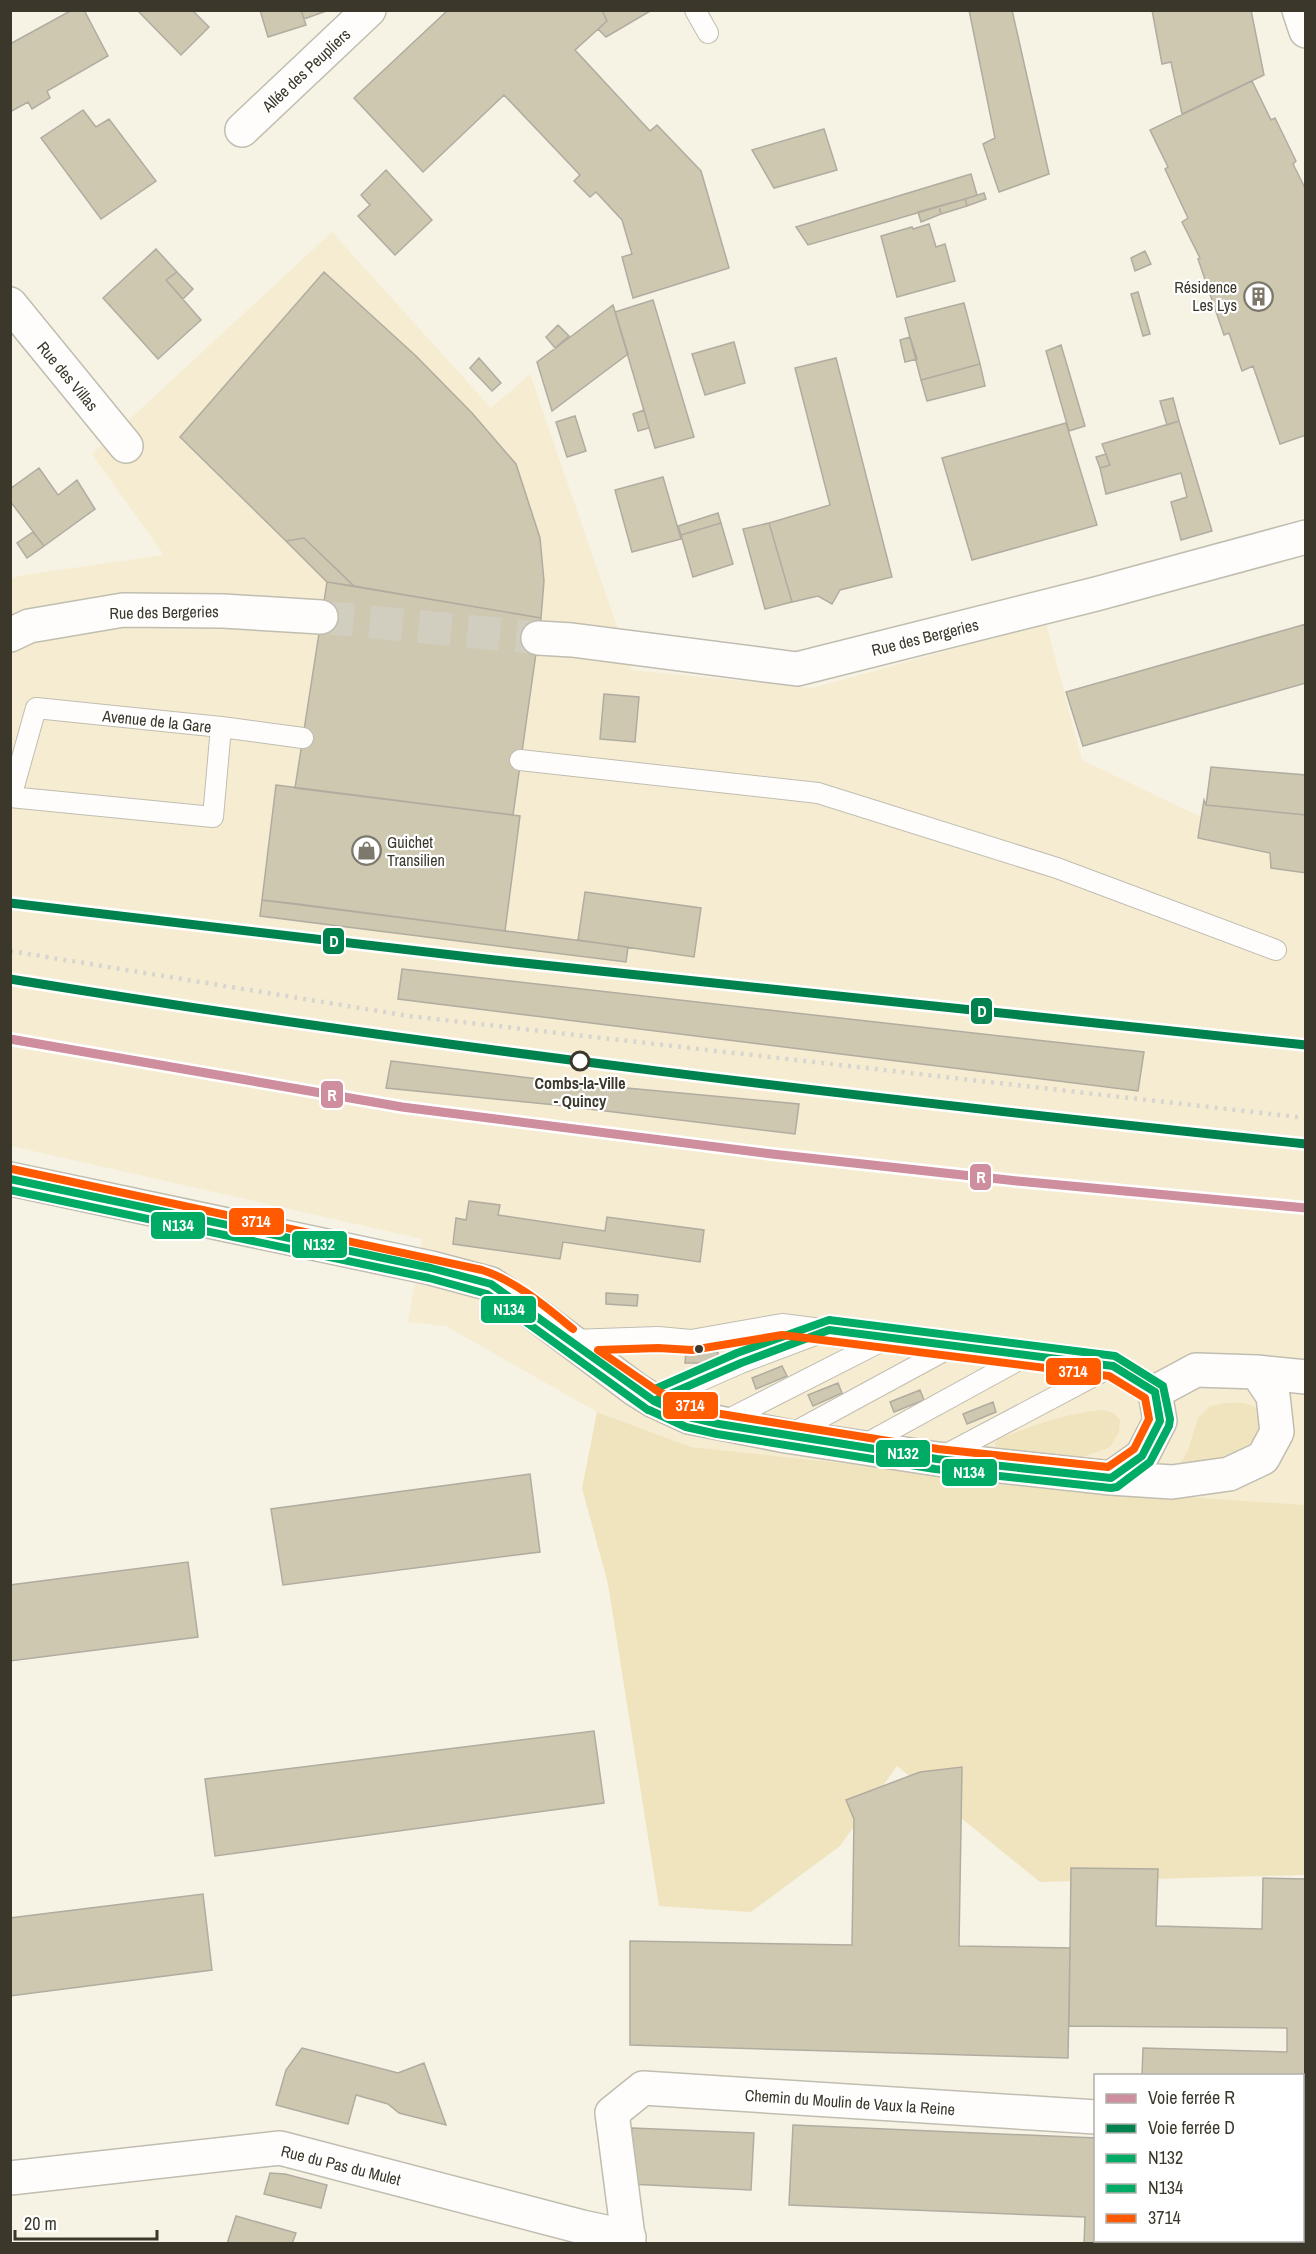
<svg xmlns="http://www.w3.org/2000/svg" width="1316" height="2254" viewBox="0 0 1316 2254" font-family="'Archivo Narrow',sans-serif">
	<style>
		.built { fill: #f6ecd1 }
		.green { fill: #f0e4bf }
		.building { fill: #cec8b1; stroke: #b0aca0; stroke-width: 1.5 }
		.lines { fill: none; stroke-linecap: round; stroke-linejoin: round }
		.street-tunnel { stroke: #d1cdbf; stroke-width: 33; stroke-dasharray: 33 16; stroke-linecap: butt }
		.lane-casing { stroke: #c0bdb1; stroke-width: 22 }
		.street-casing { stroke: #c0bdb1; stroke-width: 36 }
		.lane { stroke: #fefdfb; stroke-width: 20 }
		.street { stroke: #fefdfb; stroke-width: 33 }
		.rail { stroke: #d7d5d0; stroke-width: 4.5; stroke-dasharray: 3 6; stroke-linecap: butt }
		.bus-1-casing { stroke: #fff; stroke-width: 12 }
		.bus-2-casing { stroke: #fff; stroke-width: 12 }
		.bus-3-casing { stroke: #fff; stroke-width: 12 }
		.bus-1 { stroke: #00ab66; stroke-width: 8 }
		.bus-2 { stroke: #00ab66; stroke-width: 8 }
		.bus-3 { stroke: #ff5a00; stroke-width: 8 }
		.rail-1-casing { stroke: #fff; stroke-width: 14 }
		.rail-2-casing { stroke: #fff; stroke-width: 14 }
		.rail-1 { stroke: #ce8e9d; stroke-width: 9 }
		.rail-2 { stroke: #00824e; stroke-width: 9 }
		.stop-dot { fill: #fff; stroke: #3b372a; stroke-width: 3 }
		.bus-dot { fill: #3b372a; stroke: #fff; stroke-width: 2 }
		.labels { text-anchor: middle; stroke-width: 4.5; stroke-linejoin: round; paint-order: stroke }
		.street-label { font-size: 16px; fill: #3b372a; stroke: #fff }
		.poi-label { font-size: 16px; fill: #3b372a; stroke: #fff; text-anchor: end }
		.stop-label { font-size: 16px; font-weight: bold; fill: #3b372a; stroke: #fff }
		.line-badge { stroke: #fff; stroke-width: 2 }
		.badge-label { font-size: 16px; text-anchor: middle; font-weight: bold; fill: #fff }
	</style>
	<rect width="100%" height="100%" fill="#f6f2e4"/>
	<path class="built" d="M332 232 491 408 530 374 632 670 813 688 1046 623 1082 760 1305 867V1505L1115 1492 691 1447 597 1412 446 1326 408 1322 422 1239 11 1146V580L18 576 164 555 92 454Z"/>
	<path class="green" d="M1225 1403C1232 1403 1241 1402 1248 1404 1277 1412 1254 1443 1239 1453 1223 1462 1198 1464 1180 1464L1188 1450 1198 1418 1210 1406Z
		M1104 1410 1114 1413 1120 1420 1119 1432 1110 1447 1078 1459 997 1447 995 1444 998 1439C1032 1426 1067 1412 1104 1410Z
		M597 1412 691 1447 1115 1492 1305 1505V1875L1040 1882 897 1766 840 1846 751 1912 659 1906 608 1584 582 1488Z"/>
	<path class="building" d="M72 10H84L108 56 47 91 50 98 32 109 28 102 10 112V44Z
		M137 10H192L209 27 181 55Z
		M260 10H301L306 25 268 37Z
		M301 10H329L304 19Z
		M448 10H602L607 21 575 50 650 131 657 125 701 171 729 268 633 298 622 257 632 254 622 220 596 192 590 197 574 181 580 175 504 95 423 172 354 98Z
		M602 10H652L606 37 598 29 607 21Z
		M969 10H1012L1049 174 999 192 983 144 995 138Z
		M1152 10H1251L1264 75 1182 114 1171 62 1162 64Z
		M1252 81 1271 120 1275 118 1296 161 1293 164 1306 190V435L1280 444 1253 366 1242 371 1229 333 1224 335 1198 259 1200 258 1182 222 1188 218 1165 169 1168 167 1150 130Z
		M83 110 96 127 109 119 156 181 101 219 41 138Z
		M824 129 837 170 774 188 752 150Z
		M386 170 432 220 395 255 358 216 370 205 361 195Z
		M971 174 977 195 965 199 808 245 796 227Z
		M984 193 986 199 967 206 965 199Z
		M965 199 967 206 941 214 939 206Z
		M939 206 941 214 921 222 918 212Z
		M929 224 936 247 945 244 955 281 897 297 881 236 912 227 913 229Z
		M156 249 177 272 166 280 201 320 158 359 103 298Z
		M1145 251 1151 264 1135 271 1131 258Z
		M177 272 193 289 183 299 166 280Z
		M324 272 416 356 472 413 516 464 540 538 544 581 541 618 354 586 304 538 286 541 180 437Z
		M1138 292 1150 334 1143 336 1131 294Z
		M653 300 694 437 655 448 615 312Z
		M964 303 980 364 921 380 905 318Z
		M613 305 628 354 552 411 537 362Z
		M558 325 569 336 555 348 546 337Z
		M910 337 917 359 905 362 900 340Z
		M734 342 745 383 705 395 692 354Z
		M1061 345 1085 426 1069 431 1046 351Z
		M479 358 501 383 492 391 470 368Z
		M836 358 892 577 840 590 832 604 818 596 792 602 769 523 830 505 795 368Z
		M980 364 985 386 927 401 921 380Z
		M1173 398 1179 421 1167 425 1160 401Z
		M644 410 649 428 638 431 633 414Z
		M575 416 586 451 567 457 556 422Z
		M1179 421 1212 531 1181 540 1171 502 1187 497 1181 473 1106 494 1100 468 1110 465 1102 444Z
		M1066 423 1097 525 972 560 942 458Z
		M1106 454 1110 465 1100 468 1096 457Z
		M39 468 58 495 77 480 95 509 44 546 10 501V489Z
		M663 477 681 539 632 552 615 490Z
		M718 513 721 523 681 535 678 526Z
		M721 523 733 564 693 577 681 535Z
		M769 523 792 602 765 609 743 529Z
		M33 532 44 546 27 558 17 543Z
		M304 538 354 586 327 582 286 541Z
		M327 582 541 618 513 815 295 788Z
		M1306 624V683L1083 746 1066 692Z
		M604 694 639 697 635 742 600 739Z
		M1211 767 1306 775V815L1206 805Z
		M276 785 520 816 505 931 262 900Z
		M1204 800 1206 805 1306 815V873L1271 868 1270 853 1198 838Z
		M585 892 701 908 694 957 578 940Z
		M262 900 298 904 628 947 626 962 260 916Z
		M402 969 1144 1052 1138 1091 398 999Z
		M391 1061 562 1082 799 1104 795 1134 556 1105 386 1088Z
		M469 1201 500 1205 498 1215 605 1231 607 1217 704 1230 700 1262 563 1242 560 1259 453 1244 456 1218 466 1220Z
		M606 1293 638 1295 637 1306 606 1304Z
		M686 1352H718V1363H685Z
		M782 1366 787 1376 756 1389 752 1378Z
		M838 1383 842 1393 813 1406 808 1395Z
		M920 1390 924 1400 894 1412 890 1402Z
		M993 1402 996 1412 967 1424 963 1414Z
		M530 1474 540 1552 283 1585 271 1509Z
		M188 1562 198 1637 10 1661V1585Z
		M594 1731 604 1803 215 1856 205 1779Z
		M962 1767 959 1946 1070 1948 1068 2058 630 2045V1941L852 1945 854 1819 846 1800 920 1772Z
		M1071 1868 1158 1869 1156 1926 1262 1929 1263 1878 1306 1879V2097H1302V2076H1142L1143 2048 1287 2052V2028L1069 2026Z
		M203 1894 212 1970 10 1996V1918Z
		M302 2048 398 2073 424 2063 446 2125 399 2113 388 2104 356 2095 348 2124 276 2105 286 2070Z
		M793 2125 1096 2138V2240H1302V2145H1306V2244H1084L1085 2217 789 2205Z
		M632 2128 754 2133 751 2190 629 2184Z
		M270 2173 285 2174 327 2185 321 2208 264 2194Z
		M236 2216 296 2233 292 2244H227Z"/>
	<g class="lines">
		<path class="street-tunnel" d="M321 617 538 638"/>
		<defs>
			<path id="lane" d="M695 10 708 33
				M520 760 818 793 1057 868 1276 950
				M10 797 213 817 221 727
				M11 797 36 708 221 727 303 738
				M571 1340 658 1337 691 1340 782 1324 1113 1366 1155 1392
				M654 1401 741 1363 826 1331
				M721 1423 890 1337
				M789 1435 955 1345
				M860 1447 1028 1355
				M941 1457 1113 1366"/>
			<path id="street" d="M1299 10 1306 31
				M242 130 369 10
				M10 304 126 446
				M10 635 29 626 123 610 223 611 321 617
				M538 638 572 640 797 669 1096 594 1306 537
				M10 1179 431 1268 491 1284 531 1311 635 1389 654 1401 689 1417 786 1436 937 1459 1111 1478 1142 1456 1160 1421 1155 1392 1196 1370 1257 1372 1306 1377
				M1111 1478 1172 1482 1229 1474 1263 1458 1277 1432 1273 1396 1257 1372
				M1302 2117H1306
				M10 2178 280 2148 582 2227 629 2237
				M629 2244 612 2113 643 2088 1096 2117"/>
		</defs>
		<use href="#lane" class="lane-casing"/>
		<use href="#street" class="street-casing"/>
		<use href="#lane" class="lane"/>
		<use href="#street" class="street"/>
		<path class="rail" d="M10 951 409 1016 1306 1118"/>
		<defs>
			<path id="bus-1" d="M10 1179 431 1268 491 1284 654 1401 689 1417 719 1424 937 1459 1111 1478 1142 1456 1160 1421 1155 1392
				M654 1401 741 1363 829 1330 1113 1366 1155 1392"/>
			<path id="bus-2" d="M10 1190 429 1278 487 1294 648 1410
				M649 1410 686 1427 717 1434 935 1469 1111 1488 1117 1487 1150 1462 1169 1426 1170 1419 1163 1386 1115 1356 829 1320 737 1353 655 1389"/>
			<path id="bus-3" d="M12 1169 482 1270C516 1281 546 1307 573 1329
				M782 1335 1109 1376 1145 1398 1149 1419 1134 1449 1108 1467 938 1449 721 1414 689 1405 659 1392 598 1350 658 1348 692 1350Z"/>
		</defs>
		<use href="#bus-1" class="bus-1-casing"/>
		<use href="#bus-2" class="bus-2-casing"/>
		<use href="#bus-3" class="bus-3-casing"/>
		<use href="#bus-1" class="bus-1"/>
		<use href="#bus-2" class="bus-2"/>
		<use href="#bus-3" class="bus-3"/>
		<defs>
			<path id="rail-1" d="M10 1039 402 1107 772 1154 1017 1181 1306 1208"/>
			<path id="rail-2" d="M10 903 495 960 1306 1045
				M10 979C440 1049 872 1099 1306 1144"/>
		</defs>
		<use href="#rail-1" class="rail-1-casing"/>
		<use href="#rail-2" class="rail-2-casing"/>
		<use href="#rail-1" class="rail-1"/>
		<use href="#rail-2" class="rail-2"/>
	</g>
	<defs>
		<symbol id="building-ring" viewBox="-11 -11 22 22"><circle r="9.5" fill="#fff" stroke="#7c786b" stroke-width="1.5"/><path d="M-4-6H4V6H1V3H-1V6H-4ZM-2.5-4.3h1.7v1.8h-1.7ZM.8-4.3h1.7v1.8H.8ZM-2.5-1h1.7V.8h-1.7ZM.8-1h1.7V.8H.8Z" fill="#7c786b"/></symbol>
		<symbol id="shop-ring" viewBox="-11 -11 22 22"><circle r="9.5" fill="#fff" stroke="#7c786b" stroke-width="1.5"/><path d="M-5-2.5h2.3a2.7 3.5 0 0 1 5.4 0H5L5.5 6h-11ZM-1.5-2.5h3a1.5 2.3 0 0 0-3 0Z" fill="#7c786b"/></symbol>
	</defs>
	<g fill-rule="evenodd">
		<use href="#building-ring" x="1242" y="280" width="33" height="33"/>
		<use href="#shop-ring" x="350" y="834" width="33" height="33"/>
	</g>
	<circle class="stop-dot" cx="580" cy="1061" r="9"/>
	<circle class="bus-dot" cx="699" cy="1349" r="5"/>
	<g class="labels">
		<g class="street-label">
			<text transform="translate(306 70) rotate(-43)" y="6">Allée des Peupliers</text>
			<text transform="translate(68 376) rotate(50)" y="6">Rue des Villas</text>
			<text transform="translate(164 612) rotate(-1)" y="6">Rue des Bergeries</text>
			<text transform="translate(925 637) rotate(-14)" y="6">Rue des Bergeries</text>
			<text transform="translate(157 721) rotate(6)" y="6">Avenue de la Gare</text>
			<text transform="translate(850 2102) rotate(4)" y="6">Chemin du Moulin de Vaux la Reine</text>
			<text transform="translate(341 2165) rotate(14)" y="6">Rue du Pas du Mulet</text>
		</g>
		<g class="poi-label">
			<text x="1237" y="293">Résidence<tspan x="1237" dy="18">Les Lys</tspan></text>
			<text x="387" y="848" text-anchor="start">Guichet<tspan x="387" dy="18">Transilien</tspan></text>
		</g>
		<g class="stop-label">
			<text x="580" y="1089">Combs-la-Ville<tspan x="580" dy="18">- Quincy</tspan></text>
		</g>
	</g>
	<g class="line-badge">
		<rect x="322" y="927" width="23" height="28" rx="6" fill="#00824e"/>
		<rect x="970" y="997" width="23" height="28" rx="6" fill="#00824e"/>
		<rect x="320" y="1080" width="24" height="29" rx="6" fill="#ce8e9d"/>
		<rect x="969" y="1163" width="23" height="28" rx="6" fill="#ce8e9d"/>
		<rect x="228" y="1207" width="57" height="29" rx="6" fill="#ff5a00"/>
		<rect x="150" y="1211" width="56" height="29" rx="6" fill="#00ab66"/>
		<rect x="291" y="1230" width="57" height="29" rx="6" fill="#00ab66"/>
		<rect x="480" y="1295" width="57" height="29" rx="6" fill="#00ab66"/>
		<rect x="1045" y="1357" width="57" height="29" rx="6" fill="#ff5a00"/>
		<rect x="662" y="1391" width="57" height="29" rx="6" fill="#ff5a00"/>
		<rect x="875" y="1439" width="56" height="29" rx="6" fill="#00ab66"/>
		<rect x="941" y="1458" width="57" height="29" rx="6" fill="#00ab66"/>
	</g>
	<g class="badge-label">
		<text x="334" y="947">D</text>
		<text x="982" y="1017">D</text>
		<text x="332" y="1101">R</text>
		<text x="981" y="1183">R</text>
		<text x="256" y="1227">3714</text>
		<text x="178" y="1231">N134</text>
		<text x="319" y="1250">N132</text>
		<text x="509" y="1315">N134</text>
		<text x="1073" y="1377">3714</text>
		<text x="690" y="1411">3714</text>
		<text x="903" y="1459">N132</text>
		<text x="969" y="1478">N134</text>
	</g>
	<rect width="1316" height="2254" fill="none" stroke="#3b372a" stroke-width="24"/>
	<rect x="1094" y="2074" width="210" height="168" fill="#ffffff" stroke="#b1afaa" stroke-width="1.5"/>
	<rect x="1106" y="2094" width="30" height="9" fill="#ce8e9d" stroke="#b1afaa" stroke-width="1.5"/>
	<text x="1148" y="2104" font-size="18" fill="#3b372a">Voie ferrée R</text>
	<rect x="1106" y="2124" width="30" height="9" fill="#00824e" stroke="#b1afaa" stroke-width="1.5"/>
	<text x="1148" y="2134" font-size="18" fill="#3b372a">Voie ferrée D</text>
	<rect x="1106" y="2154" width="30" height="9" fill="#00ab66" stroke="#b1afaa" stroke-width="1.5"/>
	<text x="1148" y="2164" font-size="18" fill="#3b372a">N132</text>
	<rect x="1106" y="2184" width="30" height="9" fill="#00ab66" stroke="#b1afaa" stroke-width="1.5"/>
	<text x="1148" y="2194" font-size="18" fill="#3b372a">N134</text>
	<rect x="1106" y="2214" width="30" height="9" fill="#ff5a00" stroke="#b1afaa" stroke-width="1.5"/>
	<text x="1148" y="2224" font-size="18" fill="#3b372a">3714</text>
	<path d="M15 2230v9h142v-9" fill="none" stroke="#3b372a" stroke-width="3"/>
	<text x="24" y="2230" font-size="18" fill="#3b372a" stroke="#ffffff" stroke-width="4.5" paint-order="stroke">20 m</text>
</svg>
